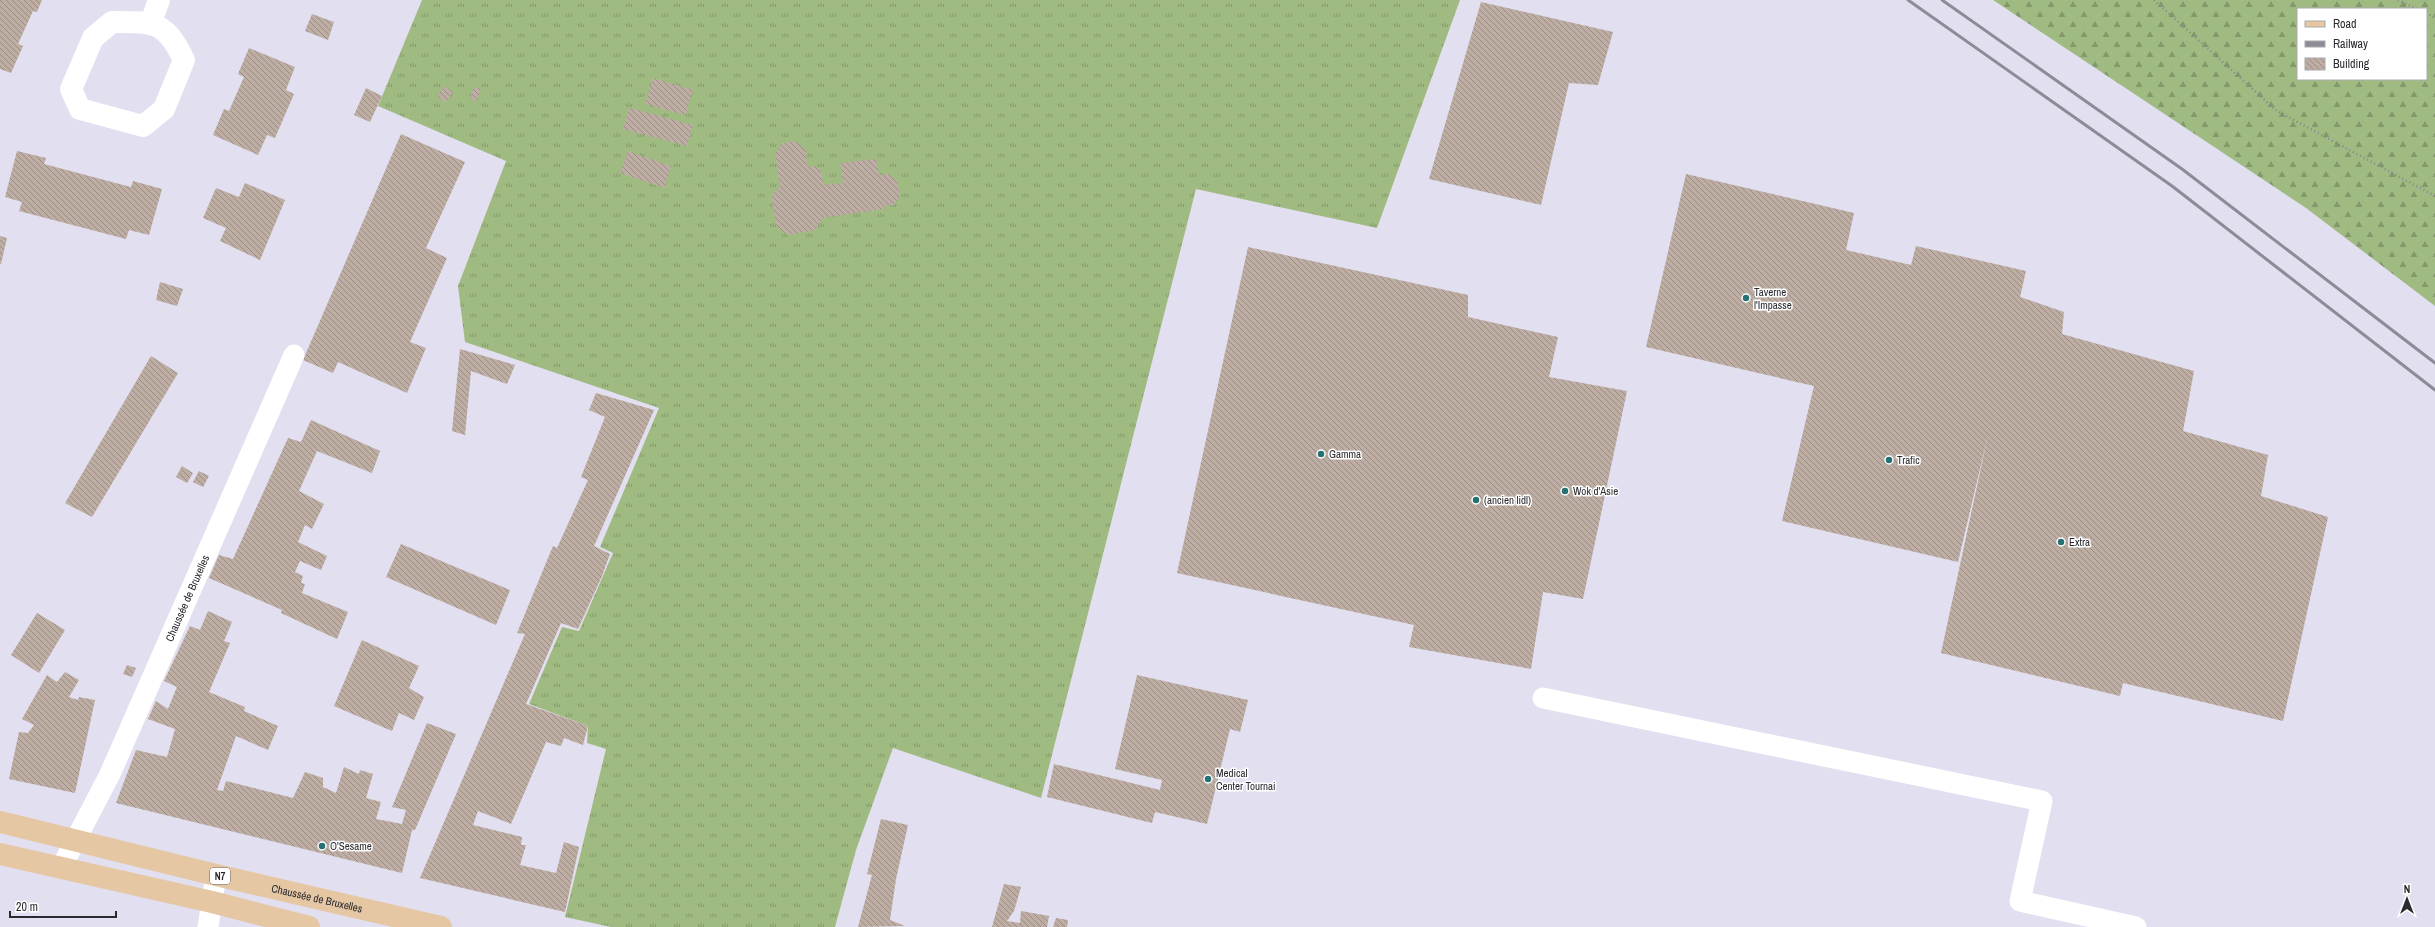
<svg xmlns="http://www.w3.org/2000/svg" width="2435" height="927" viewBox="0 0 2435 927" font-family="'Archivo Narrow',sans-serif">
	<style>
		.grass { fill: url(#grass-tufts) }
		.forest { fill: url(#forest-firs); fill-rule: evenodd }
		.building { fill: url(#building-back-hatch) }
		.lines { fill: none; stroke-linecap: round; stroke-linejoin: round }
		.path { stroke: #868490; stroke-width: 2.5; stroke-dasharray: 1 3; stroke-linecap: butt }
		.lane { stroke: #fff; stroke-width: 21 }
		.street { stroke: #fff; stroke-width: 22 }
		.primary { stroke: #e5c7a4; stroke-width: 22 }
		.rail { stroke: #8d8b97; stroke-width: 3 }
		.poi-dot { fill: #267173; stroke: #fff; stroke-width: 1.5 }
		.labels { text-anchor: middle; stroke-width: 3; stroke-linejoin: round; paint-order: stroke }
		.shield { fill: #fff; stroke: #6a696d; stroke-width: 1 }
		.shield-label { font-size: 10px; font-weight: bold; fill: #2a292f }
		.poi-label { font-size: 11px; fill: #2a292f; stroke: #fff; text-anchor: start }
		.street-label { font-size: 11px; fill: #2a292f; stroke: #fff }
	</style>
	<defs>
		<pattern id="grass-tufts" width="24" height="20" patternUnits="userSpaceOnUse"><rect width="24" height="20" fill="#a0bb82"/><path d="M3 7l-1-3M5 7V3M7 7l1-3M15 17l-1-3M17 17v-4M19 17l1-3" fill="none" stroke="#83986b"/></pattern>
		<pattern id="forest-firs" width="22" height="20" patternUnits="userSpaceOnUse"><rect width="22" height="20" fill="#a0bb82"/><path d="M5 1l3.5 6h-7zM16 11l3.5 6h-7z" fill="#83986b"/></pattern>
		<pattern id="building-back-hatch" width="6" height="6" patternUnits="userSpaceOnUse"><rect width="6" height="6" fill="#bdada3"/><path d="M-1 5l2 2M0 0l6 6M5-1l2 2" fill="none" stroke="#9a8d85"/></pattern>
	</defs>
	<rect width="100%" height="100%" fill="#e2dff0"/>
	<path class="grass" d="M422 0H1460L1377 228 1196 189 1041 798 893 748 856 850 835 927H611L565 917 606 749 587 743 588 726 529 704 562 627 579 631 613 553 600 547 659 408 465 342 458 286 506 161 378 106Z"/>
	<path class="forest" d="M1993 0H2435V306L2306 208ZM2298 9H2426V79H2298Z"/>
	<path class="building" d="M0 0H42L37 12 33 11 18 44 23 46 11 73 0 69Z
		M1481 2 1613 32 1598 85 1569 83 1541 205 1429 179Z
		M312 14 334 22 328 40 305 31Z
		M249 48 295 67 286 90 294 94 275 138 267 135 258 155 213 135 224 109 229 111 244 77 238 74Z
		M653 78 693 90 685 115 645 104Z
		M445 86 453 92 446 102 437 96Z
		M474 87 481 89 477 101 470 99Z
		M366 88 382 96 370 122 354 115Z
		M629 108 693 125 687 146 623 129Z
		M401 134 465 162 426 248 447 258 410 342 426 348 407 393 338 362 333 373 303 360Z
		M795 141 806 150 807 167 814 166 820 169 824 185 843 183 840 163 876 159 879 175 889 174 897 181 900 196 894 205 883 206V209L823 218 815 230 788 235 777 227 771 196 780 187 775 154 782 143Z
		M17 151 46 158 44 164 127 186 131 187 133 181 162 189 149 235 129 230 126 239 19 211 22 202 5 197Z
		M628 151 671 166 664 188 620 173Z
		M1686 174 1854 213 1846 250 1911 265 1916 246 2026 271 2020 297 2064 312 2062 334 2194 371 2183 431 2268 455 2261 496 2328 517 2283 721 2123 683 2120 696 1941 653 1988 435 1958 562 1782 521 1814 386 1646 347Z
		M245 183 285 200 260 260 220 241 226 228 203 218 216 188 239 197Z
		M0 236 7 238 1 264H0Z
		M1248 247 1468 295V317L1558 337 1549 377 1627 391 1583 599 1543 592 1531 669 1409 647 1414 625 1177 573Z
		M160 282 183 289 177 306 156 300Z
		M460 349 515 365 507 384 471 371 465 435 452 431Z
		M151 356 178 373 92 517 65 503Z
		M596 393 654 410 594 546 610 554 602 576 578 629 561 623 526 704 588 726 583 745 564 738 561 746 546 742 511 824 478 811 473 825 522 837 521 845H526L520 865 556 873 564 842 579 847 565 912 420 878 525 634 517 633 553 546 557 548 588 480 581 477 605 417 589 410Z
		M311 420 380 451 372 473 317 451 299 491 324 504 312 529 305 525 298 542 327 556 321 570 300 561 295 572 303 576 301 583 305 584 302 593 348 612 337 639 281 613 282 610 209 578 219 555 233 559 288 438 301 442Z
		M182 466 193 473 187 483 176 477Z
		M199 471 209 476 203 487 193 482Z
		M401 544 510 590 496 625 386 577Z
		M208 611 232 622 224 641 230 643 209 692 245 707 244 711 278 726 268 750 236 736 217 790 223 791 226 781 293 798 305 772 323 778V787L336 793 344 767 359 774 360 770 373 774 366 798 381 802 376 819 402 824 406 810 392 807 427 723 456 734 415 830H412L402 873 116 803 136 750 167 757 175 729 148 719 156 701 168 709 177 687 164 681 190 626 200 630Z
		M37 613 65 630 39 673 11 655Z
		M362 640 419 666 409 688 424 697 414 720 399 713 392 731 334 706Z
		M127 665 136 668 132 677 123 674Z
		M65 672 79 680 69 697 78 700 79 697 95 700 75 793 9 779 19 732 28 733 34 725 22 719 47 675 57 682Z
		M1137 675 1248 700 1240 732 1230 729 1207 824 1155 812 1152 823 1047 797 1054 764 1160 790 1162 780 1115 769Z
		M881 819 908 825 896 879 890 920 905 926 858 927 872 875 867 874Z
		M1004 884 1021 887 1014 911 1007 921 1020 923 1021 911 1049 916 1047 927H992Z
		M1056 918 1068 920 1067 927H1053Z"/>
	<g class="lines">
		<path class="path" d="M2154 0 2277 111 2435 196
			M2398 0 2417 9
			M2426 13 2435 18"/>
		<g class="lane">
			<path d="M1543 698 2042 801 2020 901 2136 927"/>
			<path id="s1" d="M61 868 110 774 294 355"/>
			<path d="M208 927 216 875"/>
		</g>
		<path class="street" d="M112 22C153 22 165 20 184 60L164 109 143 126 80 109 71 89 93 38Z
			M151 22 159 0"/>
		<g class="primary">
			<path id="s2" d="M0 822 216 875 441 927"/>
			<path d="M0 854 212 902 309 927"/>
		</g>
		<path class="rail" d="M1908 0 2172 186 2435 390
			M1942 0 2182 169 2435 363"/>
	</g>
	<g class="poi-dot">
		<circle cx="1746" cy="298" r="4"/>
		<circle cx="1321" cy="454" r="4"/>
		<circle cx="1889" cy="460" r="4"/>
		<circle cx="1565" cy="491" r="4"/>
		<circle cx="1476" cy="500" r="4"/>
		<circle cx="2061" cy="542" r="4"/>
		<circle cx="1208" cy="779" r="4"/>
		<circle cx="322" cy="846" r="4"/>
	</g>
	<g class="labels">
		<rect class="shield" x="210" y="868" width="20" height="16" rx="3"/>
		<g class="shield-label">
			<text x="220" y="880">N7</text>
		</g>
		<g class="poi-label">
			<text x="1754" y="296">Taverne<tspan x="1754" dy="13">l'Impasse</tspan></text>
			<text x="1329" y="458">Gamma</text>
			<text x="1897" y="464">Trafic</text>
			<text x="1573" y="495">Wok d'Asie</text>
			<text x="1484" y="504">(ancien lidl)</text>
			<text x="2069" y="546">Extra</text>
			<text x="1216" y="777">Medical<tspan x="1216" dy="13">Center Tournai</tspan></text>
			<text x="330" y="850">O'Sesame</text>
		</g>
		<g class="street-label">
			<text dy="4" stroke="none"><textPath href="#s1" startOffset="298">Chaussée de Bruxelles</textPath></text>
			<text dy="4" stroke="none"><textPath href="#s2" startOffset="326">Chaussée de Bruxelles</textPath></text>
		</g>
	</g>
	<rect x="2297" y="8" width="130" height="72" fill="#ffffff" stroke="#aaa9ac"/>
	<rect x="2305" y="21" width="20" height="6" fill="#e5c7a4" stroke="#aaa9ac"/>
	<text x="2333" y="28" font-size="12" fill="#2a292f">Road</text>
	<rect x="2305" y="41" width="20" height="6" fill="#8d8b97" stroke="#aaa9ac"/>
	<text x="2333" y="48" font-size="12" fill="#2a292f">Railway</text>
	<rect x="2305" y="58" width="20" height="12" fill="url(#building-back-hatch)" stroke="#aaa9ac"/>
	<text x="2333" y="68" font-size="12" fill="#2a292f">Building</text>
	<g transform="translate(2407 899)" stroke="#ffffff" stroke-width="3" paint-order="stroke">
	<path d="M0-3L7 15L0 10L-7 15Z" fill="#2a292f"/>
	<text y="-6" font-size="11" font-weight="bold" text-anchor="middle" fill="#2a292f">N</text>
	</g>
	<path d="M10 911v6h106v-6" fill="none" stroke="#2a292f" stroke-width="2"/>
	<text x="16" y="911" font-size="12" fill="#2a292f" stroke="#ffffff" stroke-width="3" paint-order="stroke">20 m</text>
</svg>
